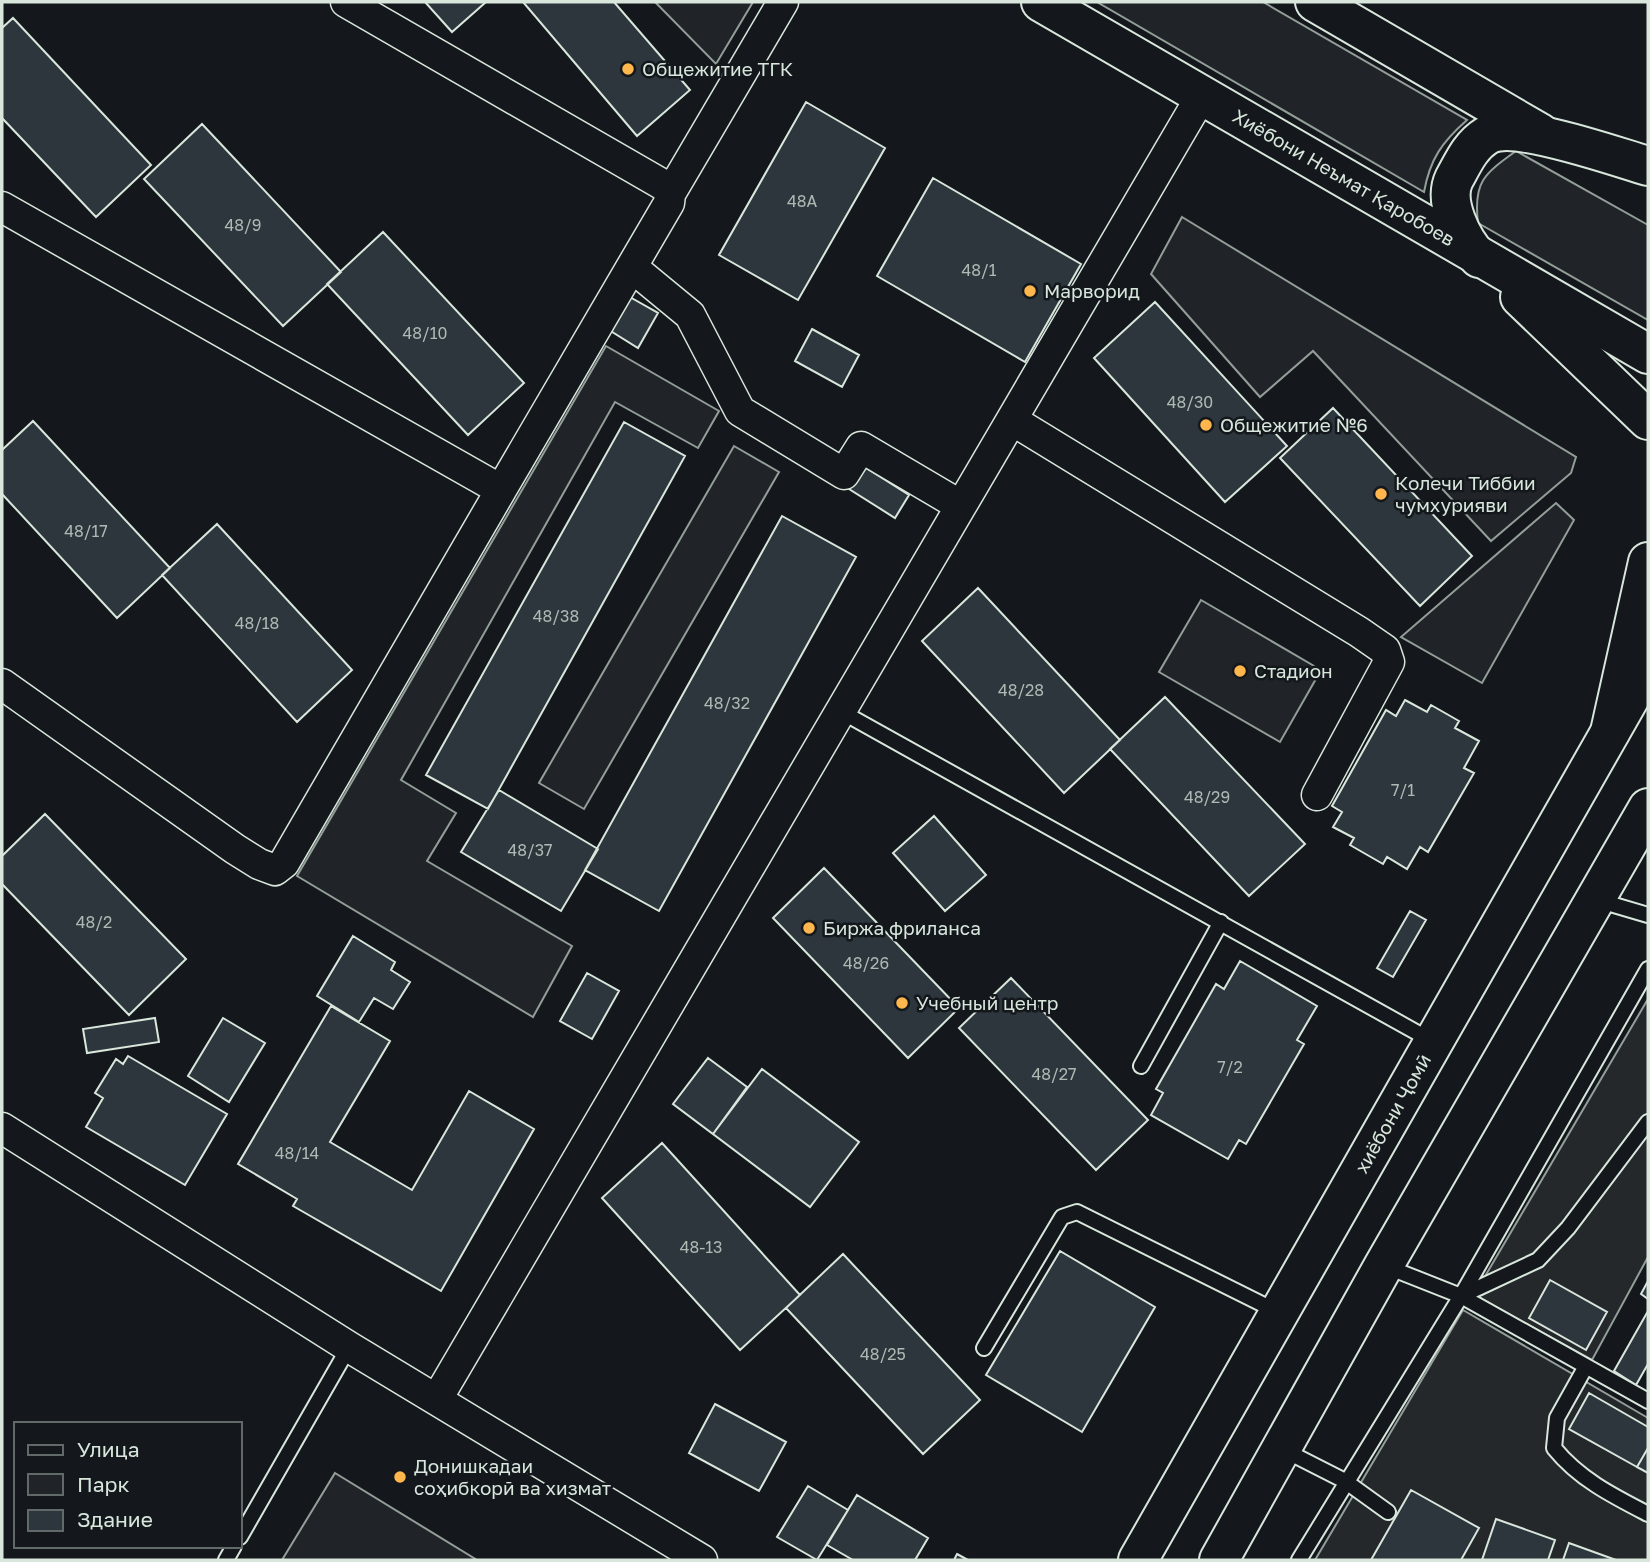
<svg xmlns="http://www.w3.org/2000/svg" width="1650" height="1562" viewBox="0 0 1650 1562" font-family="'Golos Text',sans-serif">
	<style>
		.green { fill: #202428; stroke: #939e99; stroke-width: 2 }
		.parking { fill: #24282b; stroke: #939e99; stroke-width: 2 }
		.building { fill: #2c363c; stroke: #d8e6dc; stroke-width: 2 }
		.lines { fill: none; stroke-linecap: round; stroke-linejoin: round }
		.service-casing { stroke: #d8e6dc; stroke-width: 18 }
		.minor-casing { stroke: #d8e6dc; stroke-width: 33 }
		.secondary-casing { stroke: #d8e6dc; stroke-width: 42 }
		.trunk-casing { stroke: #d8e6dc; stroke-width: 42 }
		.service { stroke: #14181c; stroke-width: 14 }
		.minor { stroke: #14181c; stroke-width: 30 }
		.secondary { stroke: #14181c; stroke-width: 38 }
		.trunk { stroke: #14181c; stroke-width: 38 }
		.poi-dot { fill: #ffb74d; stroke: #14181c; stroke-width: 2.5 }
		.labels { text-anchor: middle; stroke-width: 5; stroke-linejoin: round; paint-order: stroke }
		.number-label { font-size: 16px; fill: #adbab4 }
		.poi-label { font-size: 19px; fill: #d8e6dc; stroke: #14181c; text-anchor: start }
		.street-label { font-size: 19px; fill: #d8e6dc; stroke: #14181c }
	</style>
	<rect width="100%" height="100%" fill="#14181c"/>
	<path class="green" d="M655 2H753L716 64Z
		M1097 2H1263L1467 120C1442 142 1430 159 1424 192Z
		M1516 151 1648 225V320L1478 223C1473 182 1484 174 1516 151Z
		M1182 217 1576 457 1571 473 1491 541 1313 351 1260 397 1151 274Z
		M606 346 719 411 698 448 615 402 401 780 456 813 427 861 572 946 533 1017 297 876Z
		M734 446 779 472 584 809 539 783Z
		M1556 503 1574 520 1482 683 1401 637Z
		M1201 600 1321 670 1280 742 1159 672Z
		M335 1473 477 1560H282Z"/>
	<path class="parking" d="M1648 999V1257L1592 1360 1474 1295Z
		M1463 1310 1648 1418V1560H1315Z"/>
	<path class="building" d="M425 2H486L452 32Z
		M523 2H614L690 90 637 136Z
		M13 18 151 165 96 217 2 118V28Z
		M806 102 885 148 798 300 719 255Z
		M202 124 341 272 283 326 144 179Z
		M933 178 1081 264 1025 362 877 276Z
		M383 232 524 383 468 435 327 284Z
		M628 296 658 313 638 348 609 330Z
		M1155 302 1287 446 1225 502 1094 358Z
		M812 329 859 355 842 387 795 361Z
		M1333 408 1472 556 1420 606 1280 458Z
		M33 421 170 568 117 618 2 494V450Z
		M624 422 685 456 488 809 426 775Z
		M863 466 909 495 895 518 849 489Z
		M782 516 856 557 659 911 585 870Z
		M217 524 352 670 297 722 162 575Z
		M978 588 1120 740 1064 793 922 641Z
		M1165 697 1305 844 1249 896 1110 749Z
		M1405 700 1427 712 1431 705 1459 721 1455 728 1479 741 1464 768 1474 773 1428 852 1420 847 1407 869 1387 857 1383 864 1350 845 1354 838 1333 827 1342 812 1332 806 1386 710 1396 716Z
		M499 790 598 849 561 911 461 852Z
		M45 814 186 959 129 1015 2 884V856Z
		M934 816 986 875 945 911 893 853Z
		M824 868 959 1008 908 1058 773 918Z
		M1410 911 1426 920 1393 977 1377 968Z
		M353 936 395 962 391 970 410 982 393 1009 374 998 359 1022 317 996Z
		M1240 961 1317 1006 1297 1040 1304 1044 1246 1144 1239 1140 1228 1159 1151 1115 1163 1093 1156 1089 1216 984 1224 989Z
		M587 973 619 991 592 1039 560 1021Z
		M1011 978 1148 1120 1096 1170 959 1028Z
		M331 1006 390 1041 330 1142 412 1190 469 1091 534 1129 441 1291 293 1206 297 1199 238 1164Z
		M155 1018 159 1042 87 1053 83 1029Z
		M223 1018 265 1043 229 1102 188 1076Z
		M128 1056 227 1114 185 1185 86 1127 103 1098 95 1093 116 1059 123 1064Z
		M708 1058 747 1087 713 1134 673 1104Z
		M762 1069 859 1142 810 1207 713 1134Z
		M662 1143 800 1295 740 1350 602 1198Z
		M1060 1251 1155 1307 1082 1432 986 1375Z
		M843 1254 980 1400 923 1454 786 1308Z
		M1550 1280 1607 1312 1586 1350 1529 1318Z
		M1648 1281V1299L1641 1294Z
		M1648 1311V1364L1636 1385 1614 1371Z
		M1589 1393 1648 1427V1448L1637 1467 1569 1429Z
		M715 1404 786 1442 759 1491 689 1453Z
		M1648 1448V1473L1637 1467Z
		M808 1486 848 1510 817 1560 777 1537Z
		M1411 1490 1479 1528 1461 1560H1371Z
		M857 1495 928 1538 915 1560H853L827 1545Z
		M1496 1519 1555 1540 1548 1560H1482Z
		M1569 1543 1616 1560H1563Z
		M957 1554 968 1560H954Z"/>
	<g class="lines">
		<defs>
			<path id="service" d="M842 712 1432 1041
				M1597 900 1648 915
				M1141 1066 1221 922
				M1385 1266 1461 1296 1648 1401
				M1461 1296 1538 1260 1568 1228 1648 1122
				M984 1348 1062 1217 1077 1212 1278 1312
				M1585 1368 1557 1418 1554 1448C1579 1479 1613 1496 1648 1514
				M1284 1450 1345 1481 1388 1512
				M240 1537 349 1347
				M226 1560 234 1546
				M1299 1560 1461 1296 1648 969"/>
			<path id="minor" d="M346 2 665 186 670 194
				M2 207 501 490 669 203 670 194 783 2
				M1012 420 1359 632 1385 650 1389 662 1317 795
				M961 506 1202 95
				M2 684 235 849 259 864 275 870 284 863 501 490
				M2 1128 349 1347 702 1560
				M437 1399 961 506 861 447 844 474 740 411 690 315 633 268"/>
			<g id="secondary">
				<path id="s1" d="M1138 1560 1648 666"/>
				<path d="M1219 1560 1384 1265 1648 808"/>
			</g>
			<g id="trunk">
				<path id="s2" d="M1041 2 1648 354"/>
				<path d="M1315 2 1540 133"/>
				<path d="M1479 258C1462 240 1443 202 1454 179 1463 163 1470 146 1486 136 1512 119 1616 157 1648 166"/>
				<path d="M1520 297 1648 420"/>
				<path d="M1610 732 1648 562"/>
			</g>
		</defs>
		<use href="#service" class="service-casing"/>
		<use href="#minor" class="minor-casing"/>
		<use href="#secondary" class="secondary-casing"/>
		<use href="#trunk" class="trunk-casing"/>
		<use href="#service" class="service"/>
		<use href="#minor" class="minor"/>
		<use href="#secondary" class="secondary"/>
		<use href="#trunk" class="trunk"/>
	</g>
	<g class="poi-dot">
		<circle cx="628" cy="69" r="7"/>
		<circle cx="1030" cy="291" r="7"/>
		<circle cx="1206" cy="425" r="7"/>
		<circle cx="1381" cy="494" r="7"/>
		<circle cx="1240" cy="671" r="7"/>
		<circle cx="809" cy="928" r="7"/>
		<circle cx="902" cy="1003" r="7"/>
		<circle cx="400" cy="1477" r="7"/>
	</g>
	<g class="labels">
		<g class="number-label">
			<text x="802" y="207">48А</text>
			<text x="243" y="231">48/9</text>
			<text x="979" y="276">48/1</text>
			<text x="425" y="339">48/10</text>
			<text x="1190" y="408">48/30</text>
			<text x="86" y="537">48/17</text>
			<text x="556" y="622">48/38</text>
			<text x="257" y="629">48/18</text>
			<text x="1021" y="696">48/28</text>
			<text x="727" y="709">48/32</text>
			<text x="1403" y="796">7/1</text>
			<text x="1207" y="803">48/29</text>
			<text x="530" y="856">48/37</text>
			<text x="94" y="928">48/2</text>
			<text x="866" y="969">48/26</text>
			<text x="1230" y="1073">7/2</text>
			<text x="1054" y="1080">48/27</text>
			<text x="297" y="1159">48/14</text>
			<text x="701" y="1253">48-13</text>
			<text x="883" y="1360">48/25</text>
		</g>
		<g class="poi-label">
			<text x="642" y="76">Общежитие ТГК</text>
			<text x="1044" y="298">Марворид</text>
			<text x="1220" y="432">Общежитие №6</text>
			<text x="1395" y="490">Колечи Тиббии<tspan x="1395" dy="22">чумхурияви</tspan></text>
			<text x="1254" y="678">Стадион</text>
			<text x="823" y="935">Биржа фриланса</text>
			<text x="916" y="1010">Учебный центр</text>
			<text x="414" y="1473">Донишкадаи<tspan x="414" dy="22">соҳибкорӣ ва хизмат</tspan></text>
		</g>
		<g class="street-label">
			<text dy="7" stroke="none"><textPath href="#s2" startOffset="350">Хиёбони Неъмат Қаробоев</textPath></text>
			<text dy="7" stroke="none"><textPath href="#s1" startOffset="514">хиёбони Ҷомӣ</textPath></text>
		</g>
	</g>
	<rect width="1650" height="1562" fill="none" stroke="#d8e6dc" stroke-width="7"/>
	<rect x="14" y="1422" width="228" height="126" fill="#14181c" stroke="#626a69" stroke-width="2"/>
	<rect x="28" y="1445" width="35" height="10" fill="#14181c" stroke="#626a69" stroke-width="2"/>
	<text x="77" y="1457" font-size="21" fill="#d8e6dc">Улица</text>
	<rect x="28" y="1474" width="35" height="21" fill="#202428" stroke="#626a69" stroke-width="2"/>
	<text x="77" y="1492" font-size="21" fill="#d8e6dc">Парк</text>
	<rect x="28" y="1510" width="35" height="21" fill="#2c363c" stroke="#626a69" stroke-width="2"/>
	<text x="77" y="1527" font-size="21" fill="#d8e6dc">Здание</text>
</svg>
